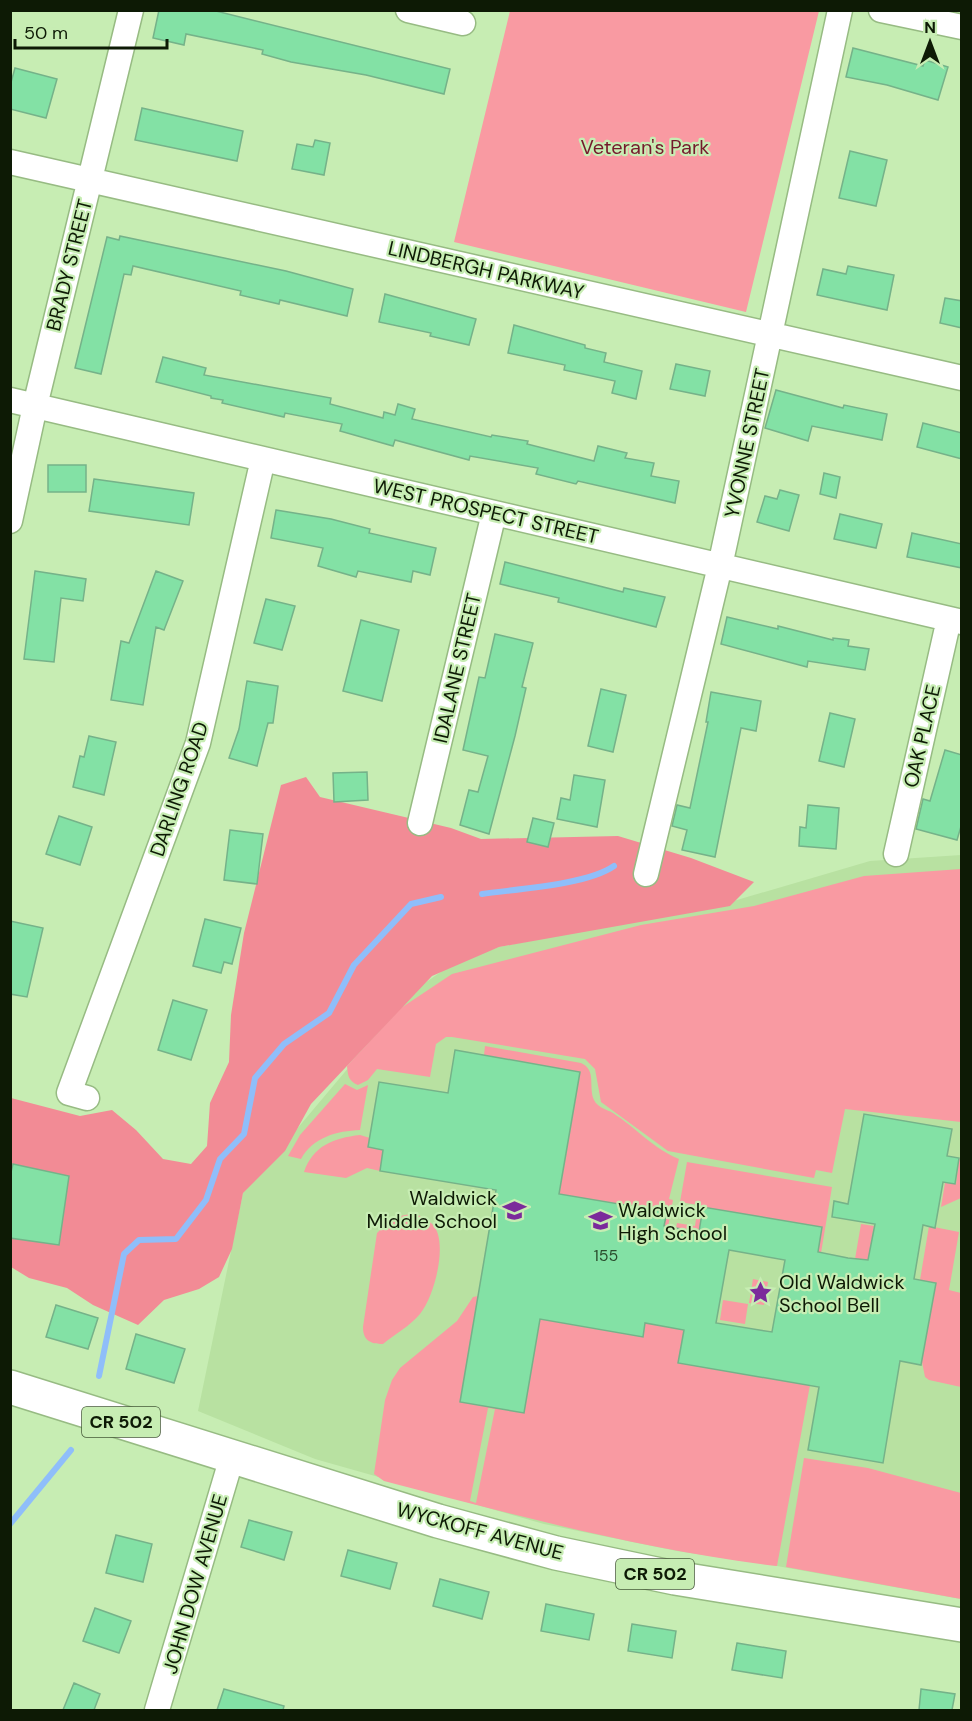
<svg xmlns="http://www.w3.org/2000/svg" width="972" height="1721" viewBox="0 0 972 1721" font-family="'DM Sans',sans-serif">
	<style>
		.built { fill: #b8e1a1 }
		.green { fill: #f99aa2; fill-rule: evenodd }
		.forest { fill: #f28b95 }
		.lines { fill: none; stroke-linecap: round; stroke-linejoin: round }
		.stream { stroke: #8fbefa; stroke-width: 6 }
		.building { fill: #83e1a5; stroke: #75b289; stroke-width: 1.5; fill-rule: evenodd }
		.street-casing { stroke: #97bb83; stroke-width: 27 }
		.primary-casing { stroke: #97bb83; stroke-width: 36 }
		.street { stroke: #fff; stroke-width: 24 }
		.primary { stroke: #fff; stroke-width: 33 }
		.labels { text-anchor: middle; stroke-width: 4.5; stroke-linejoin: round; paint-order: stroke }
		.number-label { font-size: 16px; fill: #2a4c2d }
		.shield { fill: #c7edb3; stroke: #455939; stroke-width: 1.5 }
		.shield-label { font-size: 18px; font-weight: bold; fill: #0d1a05 }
		.park-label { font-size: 20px; fill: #741a2c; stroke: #c7edb3 }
		.street-label { font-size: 20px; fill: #0d1a05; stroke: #c7edb3 }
		.poi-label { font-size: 20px; fill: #0d1a05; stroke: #c7edb3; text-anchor: start }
	</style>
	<rect width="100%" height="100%" fill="#c7edb3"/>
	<path class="built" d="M961 855V1599L777 1566 677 1551 544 1524 315 1459 198 1411 243 1193 413 991 454 963 499 947 720 905 870 861Z"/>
	<path class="green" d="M510 11H819L746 312 454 242Z
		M961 869V1143V1122L845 1109 832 1173 816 1170 814 1178 668 1151 601 1102 595 1069 585 1059 452 1037H446L436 1044 430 1077 377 1069 368 1080 358 1085C348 1081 348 1075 347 1066L401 1008 452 974 641 925 754 906 864 876Z
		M485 1046 581 1063C597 1070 588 1087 594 1100 598 1108 606 1109 613 1113 636 1128 654 1149 679 1159L669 1199 673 1200 668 1227 664 1226 667 1213 555 1220 580 1072 484 1055Z
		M345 1084 357 1090 368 1085 360 1130C337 1131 313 1137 301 1159L288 1156 300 1135Z
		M360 1135 370 1138 383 1150 380 1171 367 1168 346 1178 304 1172C313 1146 333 1138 360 1135Z
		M959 1158 961 1162V1198L941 1207 945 1183 956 1184Z
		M687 1162 832 1187 821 1253 818 1252 822 1227 699 1232 676 1228 677 1223 695 1226 698 1205 680 1202Z
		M414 1213C420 1216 429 1220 434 1226 448 1245 434 1297 420 1314 410 1326 395 1334 383 1344 371 1344 363 1341 363 1327L377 1233 392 1218Z
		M861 1224 874 1226 868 1261 855 1259Z
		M929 1226 959 1232 949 1290 961 1293V1387L929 1380 925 1377 922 1362 935 1283 920 1280Z
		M753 1279 768 1282 764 1305 749 1303Z
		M544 1294 567 1324 642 1337 645 1323 684 1330 678 1363H814L777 1566C643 1550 515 1515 384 1481L374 1474 385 1400 392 1380 400 1368 457 1321 473 1297 478 1296 460 1402 524 1412ZM488 1408 495 1409 476 1503 470 1501Z
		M723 1300 748 1304 745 1324 720 1320Z
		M804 1458 868 1468 961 1493V1599L786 1567Z"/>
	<path class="forest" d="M306 777 320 797 451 828 481 839 618 836 691 858 754 882 730 906 499 947 432 976 311 1104 285 1151 243 1193 232 1249 219 1277 199 1289 164 1300 138 1325 93 1305 67 1288 29 1278 11 1267V1098L80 1116 112 1110 136 1130 163 1159 191 1164 207 1146 210 1103 229 1062 231 1015 244 933 281 785Z"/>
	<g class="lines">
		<path class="stream" d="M482 894C516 889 587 885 614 866
			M99 1376 124 1254 139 1240 176 1239 206 1200 220 1159 244 1134 255 1078 284 1044 329 1013 354 965 411 904 441 897
			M10 1524 71 1450"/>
	</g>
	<path class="building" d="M159 10H212L450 69 444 94 366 75 291 62 262 54 263 50 186 34 184 45 153 38Z
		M853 48 923 66 925 60 948 67 938 100 887 85 846 77Z
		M15 68 57 79 46 118 10 109V86Z
		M142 108 243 131 237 161 135 140Z
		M315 140 330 143 324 175 292 169 297 144 313 147Z
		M850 151 887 160 876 206 839 198Z
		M120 236 286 271 353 289 347 316 280 300 279 304 240 295 241 291 133 266 131 275 124 274 101 374 75 368 107 237 119 240Z
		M848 266 894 275 887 310 817 295 823 269 846 274Z
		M385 294 476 319 469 345 430 336 431 333 379 322Z
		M945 298 962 301V328L940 323Z
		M514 325 585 345V348L606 353 604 362 642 371 636 399 612 393 615 381 564 370 565 365 508 353Z
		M163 357 206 368 204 375 331 398 330 404 383 418 384 412 395 415 398 404 415 409 412 419 491 437 492 435 528 441 527 444 594 461 598 446 627 453 625 458 654 463 651 476 679 481 675 503 578 481 576 484 536 474 538 468 470 456 469 460 395 440 393 446 340 431 342 424 285 413 284 417 222 403 223 400 211 398V396L156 382Z
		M676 364 710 371 705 396 670 389Z
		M776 390 843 408 844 405 887 414 882 440 812 426 808 441 765 428Z
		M923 423 962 433V459L917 447Z
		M48 465H86V492H48Z
		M824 473 840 477 836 498 820 494Z
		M94 479 194 493 189 525 89 511Z
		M780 490 799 495 789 531 757 522 765 496 777 499Z
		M276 510 331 519 370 529 369 533 436 548 430 575 413 571 411 582 358 571 356 577 318 566 323 548 271 538Z
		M840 514 882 524 876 548 834 539Z
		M912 533 962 544V568L907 557Z
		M505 562 623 592 624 588 665 597 656 627 558 602 559 598 500 584Z
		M35 571 86 579 83 601 61 598 54 662 24 659Z
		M156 571 183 581 164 630 156 627 143 705 111 700 121 641 129 643Z
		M266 599 295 606 282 650 254 643Z
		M727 617 778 629V626L833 640V638L849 640 848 646 869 649 865 670 808 661 807 667 721 644Z
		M361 620 399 630 382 701 343 691Z
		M495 634 533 643 522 687 526 688 515 736 489 834 460 825 469 790 478 792 488 756 463 750 479 677 485 678Z
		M247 681 278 686 273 723H268L257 766 229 758 239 729Z
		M601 689 626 695 613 752 588 746Z
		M711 692 761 701 756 731 741 728 715 857 682 850 687 830 672 826 677 805 690 808 708 722H706Z
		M830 713 855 719 844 767 819 761Z
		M89 736 116 742 104 795 73 787 80 756 84 757Z
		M945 750 962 755V823L957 840 916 829 923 799 930 801Z
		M367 772 368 800 334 802 333 773Z
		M574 775 605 780 597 827 557 819 561 798 570 800Z
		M808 805 839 808 836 849 799 846 800 827 806 828Z
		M59 816 92 827 80 865 46 854Z
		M533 818 554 823 548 847 527 842Z
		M230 830 263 834 257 884 224 880Z
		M205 919 241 928 232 964 224 962 221 973 193 966Z
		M10 921 43 928 27 997 10 994Z
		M173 1000 207 1010 191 1060 158 1050Z
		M455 1050 580 1072 559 1194 667 1212 664 1226 699 1232 703 1207 822 1227 818 1252 848 1258 868 1260 875 1224 832 1217 834 1201 848 1204 864 1114 952 1129 947 1156 959 1158 955 1184 943 1182 935 1228 923 1225 914 1279 936 1283 921 1365 900 1361 883 1463 808 1450 819 1387 678 1363 684 1330 645 1323 643 1337 540 1319 524 1413 460 1402 496 1190 380 1171 383 1150 368 1147 379 1082 448 1093ZM729 1250 785 1260 772 1332 716 1323Z
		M13 1164 69 1176 59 1245 10 1238V1176Z
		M56 1305 98 1318 88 1349 46 1337Z
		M136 1334 185 1349 174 1383 126 1369Z
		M249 1520 292 1532 284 1560 241 1547Z
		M116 1535 152 1544 143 1582 106 1573Z
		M348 1550 397 1563 390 1589 341 1576Z
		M440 1579 489 1592 482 1619 433 1606Z
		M546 1604 594 1614 589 1640 541 1631Z
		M95 1608 131 1621 119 1653 83 1641Z
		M632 1624 676 1631 672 1658 628 1651Z
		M737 1643 786 1651 782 1678 732 1670Z
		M74 1683 100 1694 94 1710H63Z
		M224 1689 284 1706 283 1710H217Z
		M921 1689 955 1694 952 1710H919Z"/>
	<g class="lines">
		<defs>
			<path id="street" d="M408 10 463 23
				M881 10 962 27
				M10 162 962 378
				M10 400 962 622
				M10 521 35 406 131 10
				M420 823 494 513
				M896 854 949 619
				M646 874 720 566 840 10
				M87 1098 69 1093 198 743 263 459
				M157 1710 232 1457"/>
			<path id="primary" d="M10 1387 438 1521 556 1553 675 1578 962 1625"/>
		</defs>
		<use href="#street" class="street-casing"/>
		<use href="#primary" class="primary-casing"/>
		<use href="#street" class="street"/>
		<use href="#primary" class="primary"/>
	</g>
	<defs>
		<symbol id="school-bare" viewBox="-9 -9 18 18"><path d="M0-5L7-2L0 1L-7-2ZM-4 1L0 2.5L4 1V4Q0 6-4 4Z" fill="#7b2a9b" stroke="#c7edb3" stroke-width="2.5" paint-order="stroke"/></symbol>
		<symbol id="sight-bare" viewBox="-9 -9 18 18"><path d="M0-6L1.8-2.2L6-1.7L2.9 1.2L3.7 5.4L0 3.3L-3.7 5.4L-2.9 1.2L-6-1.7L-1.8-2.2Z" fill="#7b2a9b" stroke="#c7edb3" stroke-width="2.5" paint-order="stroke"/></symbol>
	</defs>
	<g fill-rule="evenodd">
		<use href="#school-bare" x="498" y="1194" width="33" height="33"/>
		<use href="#school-bare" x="584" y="1204" width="33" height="33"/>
		<use href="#sight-bare" x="744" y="1276" width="33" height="33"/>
	</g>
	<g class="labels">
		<g class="number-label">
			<text x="606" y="1261">155</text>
		</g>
		<g class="shield">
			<rect x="82" y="1407" width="78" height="30" rx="4.5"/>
			<rect x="616" y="1559" width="78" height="30" rx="4.5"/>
		</g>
		<g class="shield-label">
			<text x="121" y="1428">CR 502</text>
			<text x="655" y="1580">CR 502</text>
		</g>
		<g class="park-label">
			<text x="645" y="154">Veteran's Park</text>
		</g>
		<g class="street-label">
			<text transform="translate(69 265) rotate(-76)" y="7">BRADY STREET</text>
			<text transform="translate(486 270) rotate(13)" y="7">LINDBERGH PARKWAY</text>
			<text transform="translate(747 443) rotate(-78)" y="7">YVONNE STREET</text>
			<text transform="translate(486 511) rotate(13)" y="7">WEST PROSPECT STREET</text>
			<text transform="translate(457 668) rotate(-77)" y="7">IDALANE STREET</text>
			<text transform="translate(922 736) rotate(-77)" y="7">OAK PLACE</text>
			<text transform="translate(179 789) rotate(-71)" y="7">DARLING ROAD</text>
			<text transform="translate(480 1531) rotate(15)" y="7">WYCKOFF AVENUE</text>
			<text transform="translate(195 1584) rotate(-74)" y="7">JOHN DOW AVENUE</text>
		</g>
		<g class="poi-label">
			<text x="497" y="1205" text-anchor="end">Waldwick<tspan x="497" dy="23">Middle School</tspan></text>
			<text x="618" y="1217">Waldwick<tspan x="618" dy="23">High School</tspan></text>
			<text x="779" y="1289">Old Waldwick<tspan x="779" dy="23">School Bell</tspan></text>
		</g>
	</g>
	<rect width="972" height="1721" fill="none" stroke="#0d1a05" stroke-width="24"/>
	<g transform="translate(930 42)" stroke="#c7edb3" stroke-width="4.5" paint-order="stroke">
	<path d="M0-4.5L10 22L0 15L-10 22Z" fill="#0d1a05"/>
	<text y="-9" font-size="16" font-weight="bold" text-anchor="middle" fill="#0d1a05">N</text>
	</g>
	<path d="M15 39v9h152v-9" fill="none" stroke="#0d1a05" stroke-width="3"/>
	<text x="24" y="39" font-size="18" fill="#0d1a05" stroke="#c7edb3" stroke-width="4.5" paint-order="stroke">50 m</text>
</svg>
